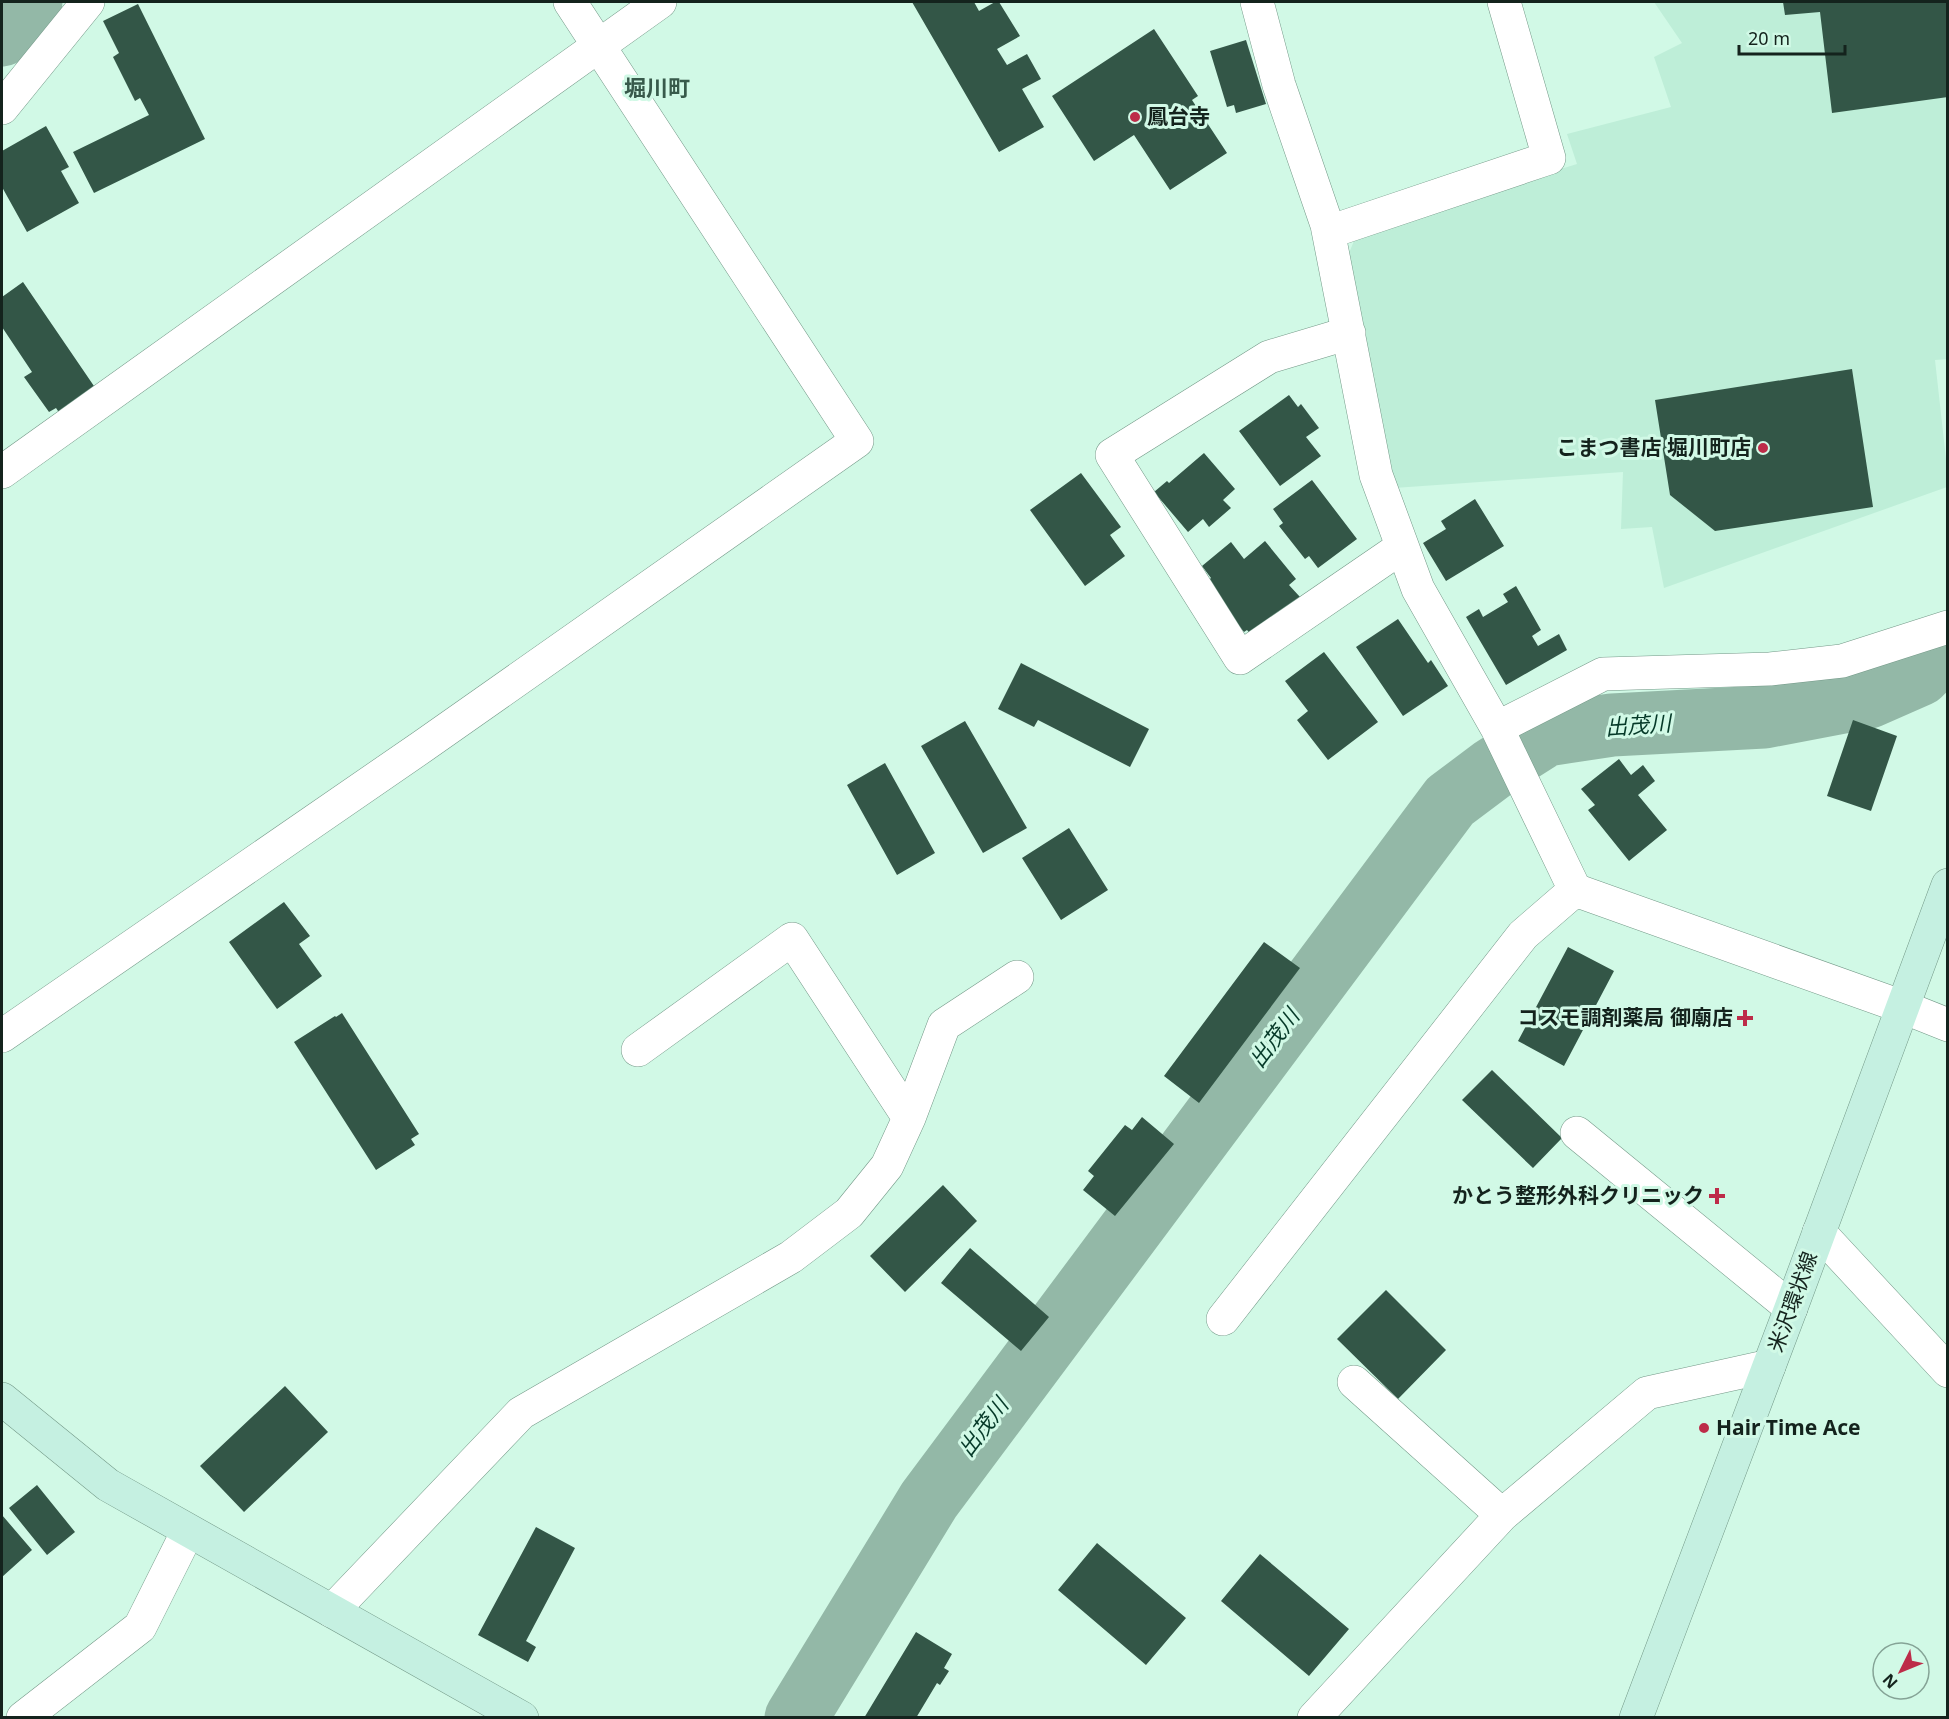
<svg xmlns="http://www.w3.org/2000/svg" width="1949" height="1719" viewBox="0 0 1949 1719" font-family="'Noto Sans','Noto Sans JP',sans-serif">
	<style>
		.built { fill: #beeed8 }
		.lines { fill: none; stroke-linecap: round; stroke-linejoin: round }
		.river { stroke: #93b8a7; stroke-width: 63 }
		.building { fill: #335647 }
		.street-casing { stroke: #749988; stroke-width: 34 }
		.secondary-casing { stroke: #749988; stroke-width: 34 }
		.street { stroke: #fff; stroke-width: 33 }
		.secondary { stroke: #c5f0e1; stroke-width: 33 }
		.poi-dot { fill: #bd2c49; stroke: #d1f9e6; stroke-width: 2 }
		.labels { text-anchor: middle; stroke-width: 6; stroke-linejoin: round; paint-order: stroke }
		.poi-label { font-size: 21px; font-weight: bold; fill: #14231d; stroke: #d1f9e6; text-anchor: end }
		.street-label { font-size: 21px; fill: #14231d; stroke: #d1f9e6 }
		.neighbourhood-label { font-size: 22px; font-weight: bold; fill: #385a4b; stroke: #d1f9e6 }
		.water-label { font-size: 22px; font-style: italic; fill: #053928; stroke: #d1f9e6 }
	</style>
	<rect width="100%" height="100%" fill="#d1f9e6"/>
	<path class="built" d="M1654 2H1947L1948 359 1935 360 1947 468V487L1664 588 1652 527 1621 529 1623 472 1394 488 1347 258 1358 231 1577 164 1567 134 1671 107 1654 57 1682 43Z"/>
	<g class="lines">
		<path class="river" d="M2 35 31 2
			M796 1718 929 1500 1450 801 1494 768 1546 735 1612 725 1764 717 1869 697 1919 675 1948 647"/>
	</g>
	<path class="building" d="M912 2H974L979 11 995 2H999L1020 36 997 49 1007 65 1027 54 1041 79 1022 89 1044 127 999 152Z
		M1783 2H1948V97L1832 113 1820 12 1785 15Z
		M138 4 205 139 94 193 73 152 149 115 140 98 135 101 113 57 119 53 103 21Z
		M1154 29 1198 96 1192 100 1227 153 1170 190 1134 135 1094 161 1052 96Z
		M1246 40 1266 104 1236 113 1234 105 1227 107 1210 51Z
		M46 126 69 167 61 171 79 203 27 232 2 187V151Z
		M23 282 96 389 60 414 56 408 49 412 24 377 32 372 2 327V297Z
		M1852 369 1873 507 1715 531 1670 495 1655 400Z
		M1289 395 1298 407 1301 404 1319 428 1306 437 1321 456 1280 486 1239 431Z
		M1204 453 1235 489 1223 500 1231 508 1209 527 1203 519 1188 532 1154 492 1167 481 1169 483Z
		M1081 473 1121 527 1110 535 1125 556 1085 586 1030 510Z
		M1312 480 1357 539 1318 568 1309 556 1305 559 1279 526 1283 523 1273 509Z
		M1475 499 1504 546 1446 581 1423 543 1446 529 1441 521Z
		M1265 541 1296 579 1289 585 1300 597 1252 636 1247 630 1244 632 1204 584 1211 578 1202 566 1231 542 1244 559Z
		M1516 586 1541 630 1532 636 1538 646 1559 634 1567 650 1506 685 1466 617 1479 609 1483 617 1508 602 1503 594Z
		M1398 619 1428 663 1431 660 1448 686 1403 716 1356 647Z
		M1324 652 1378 722 1328 760 1297 720 1308 711 1285 681Z
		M1021 663 1149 729 1130 767 1038 720 1034 727 998 709Z
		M1853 720 1897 736 1871 811 1827 796Z
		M965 721 1027 828 983 853 921 746Z
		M1619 759 1631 775 1643 765 1655 781 1638 795 1667 830 1629 861 1588 810 1595 805 1581 789Z
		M885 763 935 853 897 875 847 785Z
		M1069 828 1108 890 1061 920 1022 858Z
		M284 902 310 936 299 944 322 976 277 1009 229 942Z
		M1264 942 1300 968 1199 1103 1164 1076Z
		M1568 947 1614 971 1564 1066 1518 1041Z
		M342 1013 419 1134 411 1139 415 1145 376 1170 294 1042 335 1016 336 1017Z
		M1492 1070 1562 1138 1533 1168 1462 1100Z
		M1142 1117 1174 1144 1115 1216 1083 1190 1094 1176 1088 1171 1125 1125 1132 1130Z
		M943 1185 977 1221 905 1292 870 1256Z
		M970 1248 1049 1317 1021 1351 941 1283Z
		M1386 1290 1446 1350 1398 1399 1337 1339Z
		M285 1386 328 1432 244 1512 200 1466Z
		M37 1485 75 1532 47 1555 9 1508Z
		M2 1515 32 1550 2 1577Z
		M536 1527 575 1548 526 1641 536 1647 528 1662 478 1635Z
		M1097 1543 1186 1618 1146 1665 1058 1590Z
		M1260 1554 1349 1629 1309 1676 1221 1601Z
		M916 1632 952 1654 944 1668 949 1671 940 1685 937 1683 916 1718H864Z"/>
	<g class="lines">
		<defs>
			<path id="street" d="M1257 2 1279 85 1327 225 1376 475 1418 589 1497 728 1575 890
				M2 108 88 2
				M1329 232 1549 158 1504 2
				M1349 333 1269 357 1112 455 1240 658 1402 547
				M2 472 660 2
				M1497 728 1603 674 1770 669 1842 661 1948 627
				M2 1036 423 746 857 441 570 2
				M909 1118 944 1025 1017 977
				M1577 1133 1791 1308
				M1819 1232 1948 1371
				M1223 1319 1523 935 1575 890 1903 1007 1948 1025
				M1354 1382 1502 1515
				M332 1611 521 1413 791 1257 849 1213 887 1166 909 1118 792 939 638 1050
				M23 1718 140 1627 188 1531
				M1314 1718 1502 1515 1647 1393 1769 1366"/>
			<path id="secondary" d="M2 1399 108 1485 522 1718
				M1636 1718 1791 1308 1948 885"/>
		</defs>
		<use href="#street" class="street-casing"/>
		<use href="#secondary" class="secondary-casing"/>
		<use href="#street" class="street"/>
		<use href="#secondary" class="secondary"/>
	</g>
	<g class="poi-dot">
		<circle cx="1135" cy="117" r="6"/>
		<circle cx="1763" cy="448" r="6"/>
		<path d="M1742 1009h6v6h6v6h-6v6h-6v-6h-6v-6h6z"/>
		<path d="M1714 1187h6v6h6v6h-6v6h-6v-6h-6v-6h6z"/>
		<circle cx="1704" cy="1428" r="6"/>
	</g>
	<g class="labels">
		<g class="poi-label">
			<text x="1147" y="124" text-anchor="start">鳳台寺</text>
			<text x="1751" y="455">こまつ書店 堀川町店</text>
			<text x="1733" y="1025">コスモ調剤薬局 御廟店</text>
			<text x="1704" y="1203">かとう整形外科クリニック</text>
			<text x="1716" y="1435" text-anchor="start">Hair Time Ace</text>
		</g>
		<g class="street-label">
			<text transform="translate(1793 1302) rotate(-70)" y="7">米沢環状線</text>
		</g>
		<g class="neighbourhood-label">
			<text x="657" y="96">堀川町</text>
		</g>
		<g class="water-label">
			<text transform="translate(1638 725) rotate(-4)" y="8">出茂川</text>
			<text transform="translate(1274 1038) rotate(-53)" y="8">出茂川</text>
			<text transform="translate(983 1427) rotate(-53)" y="8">出茂川</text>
		</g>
	</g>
	<rect width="1949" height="1719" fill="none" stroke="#14231d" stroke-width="6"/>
	<g transform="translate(1901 1671) rotate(227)"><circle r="28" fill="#d1f9e6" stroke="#85a396" stroke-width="1.5"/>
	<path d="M0-4.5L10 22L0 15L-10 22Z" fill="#bd2c49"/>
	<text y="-9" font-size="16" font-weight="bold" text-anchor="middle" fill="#14231d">N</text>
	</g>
	<path d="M1739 45v9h106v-9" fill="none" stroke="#14231d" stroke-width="3"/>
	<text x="1748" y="45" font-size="18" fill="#14231d" stroke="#d1f9e6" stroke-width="4.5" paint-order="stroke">20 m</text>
</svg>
